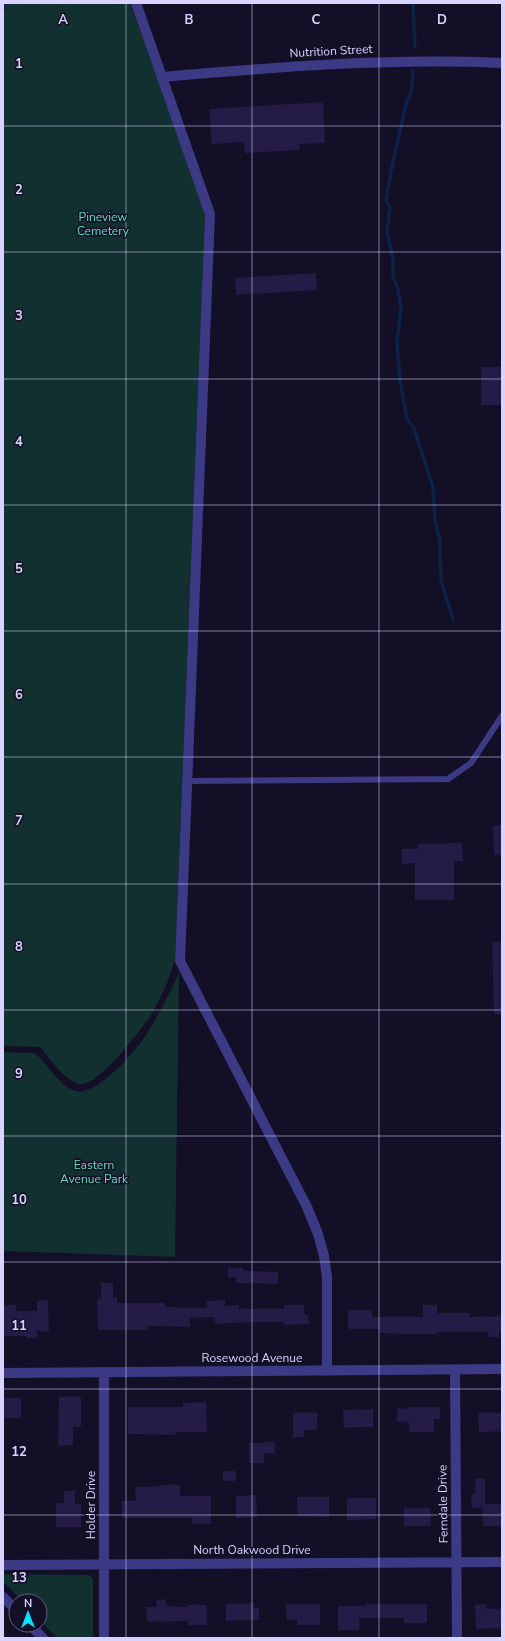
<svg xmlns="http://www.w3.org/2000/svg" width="505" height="1641" viewBox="0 0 505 1641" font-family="'Nunito Sans',sans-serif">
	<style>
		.green { fill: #12302f }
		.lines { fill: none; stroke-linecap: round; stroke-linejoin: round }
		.stream { stroke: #0c2248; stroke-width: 3.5 }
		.building { fill: #241b47 }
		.service { stroke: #3d3a85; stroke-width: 6 }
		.minor { stroke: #3d3a85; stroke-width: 10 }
		.grid { fill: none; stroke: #d9d4ff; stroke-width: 1; stroke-opacity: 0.55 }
		.labels { text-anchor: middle; stroke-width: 3; stroke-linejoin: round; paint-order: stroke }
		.street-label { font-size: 12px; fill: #d9d4ff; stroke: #130f26 }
		.park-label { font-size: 12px; fill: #5fe0c0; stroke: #130f26 }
		.grid-label { font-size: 13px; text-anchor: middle; font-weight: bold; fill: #d9d4ff; stroke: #130f26; stroke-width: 3; stroke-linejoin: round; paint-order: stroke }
	</style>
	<rect width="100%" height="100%" fill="#130f26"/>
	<path class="green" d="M3 3H130L204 205 205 217 175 959C171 976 160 1000 151 1015 141 1030 98 1087 80 1084 65 1081 49 1059 41 1047L3 1046Z
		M179 973 175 1257 3 1251V1052L29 1053 36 1054C48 1065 60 1087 76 1091 97 1096 136 1051 146 1035 159 1015 169 994 179 973Z
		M3 1574 89 1575 93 1579V1638H57L40 1620V1601H22L3 1581Z"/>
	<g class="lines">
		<path class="stream" d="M413 3 415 47
			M3 10 6 3
			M413 71 412 88 406 104 391 171 386 200 390 207 387 232 393 258V277L398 289 401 308 397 343 400 380 407 419 414 428 433 487 435 521 440 541 441 581 453 619"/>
	</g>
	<path class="building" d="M323 102 325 143 299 144 300 150 245 153 244 142 212 144 209 109Z
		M316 273 317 290 236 295 235 278Z
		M481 367H502V405H481Z
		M502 825V855H494L493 826Z
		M462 843 463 861H454V900H415V863L402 864V849H418V844Z
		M492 942H502V1014H494Z
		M228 1268H243V1271L278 1272V1284L236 1283V1277L228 1278Z
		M101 1283H113V1298H117V1303H165V1307L207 1308 206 1301 225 1300V1306L239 1305V1309H284V1305H304L305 1315H308L309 1324 284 1325V1322H251L215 1324 214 1317 190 1318V1327L147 1326V1330H98L97 1299 101 1298Z
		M48 1300 49 1331H37V1338H26V1336H3V1305H16V1311H37V1301Z
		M423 1305H437V1313H470V1317L502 1316V1332H499V1337H489L488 1332H437V1334H407L379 1333V1329H348V1310H372V1317H423Z
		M59 1397H81V1427H73V1445L58 1446Z
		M3 1398H21V1418H3Z
		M206 1402 207 1432H176V1435L128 1434V1407H183V1403Z
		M409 1407H440V1419H434V1432H409V1422L396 1421 398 1408 409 1409Z
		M373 1409V1427L344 1428 343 1410Z
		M293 1413H317V1430H304V1437H293Z
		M478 1413H501L502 1431 479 1432Z
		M266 1442H275V1454L264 1453V1463H249V1443H266Z
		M223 1471H236V1481H223Z
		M476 1478 485 1479V1504H501L502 1526H483L482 1507 472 1508 471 1495 475 1494Z
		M161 1485H180V1496H211V1524H192V1518H122V1501H136L135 1487 161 1486Z
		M64 1491H75V1504H81V1527H56V1503H64Z
		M256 1495 257 1517 236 1518V1496Z
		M297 1497H329V1517L297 1516Z
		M347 1498H376V1519L347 1520Z
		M404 1508H430L431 1526H404Z
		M165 1599 167 1606 187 1607V1605H207V1625H188L187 1621 147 1622 146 1607H156L157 1600Z
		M254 1603V1608H259V1620L226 1621V1604Z
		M286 1604H320V1625H297V1620H287Z
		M366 1604H427V1623H404V1618H359V1630H338V1606H366Z
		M486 1604V1609H502V1628L476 1629 475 1605Z"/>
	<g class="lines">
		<path class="service" d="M187 781 448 779 471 763 502 716"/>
		<path class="minor" d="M136 3 210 214 180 961 307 1207 318 1234 324 1256 327 1277V1371
			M162 77C275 67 388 58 502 63
			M455 1370 457 1638
			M104 1372V1638
			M3 1373 502 1369
			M3 1565 502 1562
			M3 1597 16 1610
			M30 1625 43 1638"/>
	</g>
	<path class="grid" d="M126 3V1638M252 3V1638M379 3V1638M3 126H502M3 252H502M3 379H502M3 505H502M3 631H502M3 757H502M3 884H502M3 1010H502M3 1136H502M3 1262H502M3 1389H502M3 1515H502"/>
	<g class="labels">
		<g class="street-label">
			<text transform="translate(331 51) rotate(-3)" y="4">Nutrition Street</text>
			<text x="252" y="1362">Rosewood Avenue</text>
			<text transform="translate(443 1504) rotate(-91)" y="4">Ferndale Drive</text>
			<text transform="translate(91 1505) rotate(-90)" y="4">Holder Drive</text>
			<text x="252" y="1554">North Oakwood Drive</text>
		</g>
		<g class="park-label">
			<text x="103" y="221">Pineview<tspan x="103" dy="14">Cemetery</tspan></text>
			<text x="94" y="1169">Eastern<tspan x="94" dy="14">Avenue Park</tspan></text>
		</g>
	</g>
	<g class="grid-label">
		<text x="63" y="24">A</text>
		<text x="189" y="24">B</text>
		<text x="316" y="24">C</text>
		<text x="442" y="24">D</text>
		<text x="19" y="68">1</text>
		<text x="19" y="194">2</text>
		<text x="19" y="320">3</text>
		<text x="19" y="446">4</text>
		<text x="19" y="573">5</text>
		<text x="19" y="699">6</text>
		<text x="19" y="825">7</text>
		<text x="19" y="951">8</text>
		<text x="19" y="1078">9</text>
		<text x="19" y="1204">10</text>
		<text x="19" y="1330">11</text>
		<text x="19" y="1456">12</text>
		<text x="19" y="1582">13</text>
	</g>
	<rect width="505" height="1641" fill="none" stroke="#d9d4ff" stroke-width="8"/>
	<g transform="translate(28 1613)"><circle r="19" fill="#130f26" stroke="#625e7d"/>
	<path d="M0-3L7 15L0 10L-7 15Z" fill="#00e5ff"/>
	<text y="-6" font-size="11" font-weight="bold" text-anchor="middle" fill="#d9d4ff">N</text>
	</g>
</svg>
